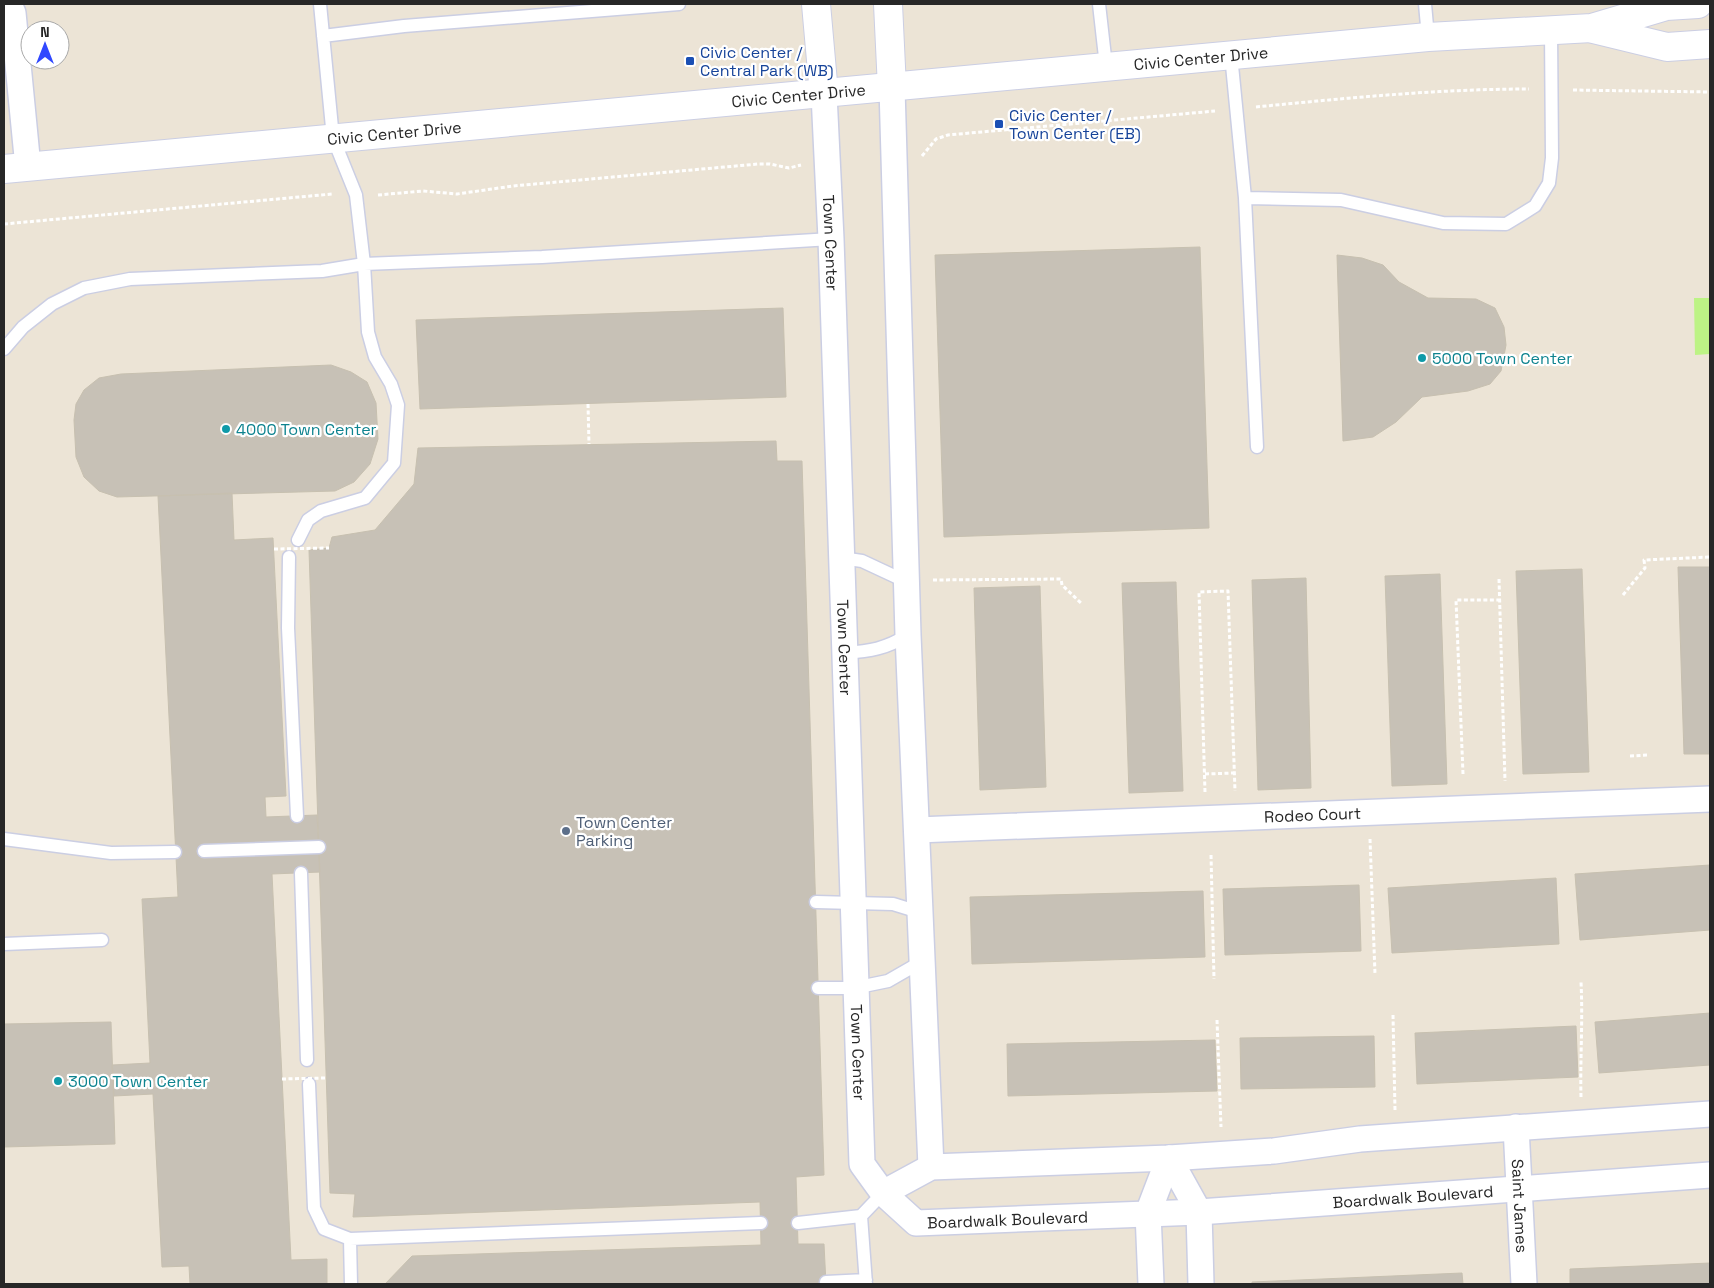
<svg xmlns="http://www.w3.org/2000/svg" width="1714" height="1288" viewBox="0 0 1714 1288" font-family="'Space Grotesk',sans-serif">
	<style>
		.pitch { fill: #bdf385 }
		.building { fill: #c7c1b6; stroke: #c7c0b0 }
		.lines { fill: none; stroke-linecap: round; stroke-linejoin: round }
		.service-casing { stroke: #cbcee3; stroke-width: 15 }
		.minor-casing { stroke: #cbcee3; stroke-width: 28 }
		.tertiary-casing { stroke: #cbcee3; stroke-width: 30 }
		.path { stroke: #fff; stroke-width: 3; stroke-dasharray: 4 2.5; stroke-linecap: butt }
		.service { stroke: #fff; stroke-width: 12 }
		.minor { stroke: #fff; stroke-width: 25 }
		.tertiary { stroke: #fff; stroke-width: 28 }
		.path-bridge { stroke: #fff; stroke-width: 3; stroke-dasharray: 4 2.5; stroke-linecap: butt }
		.transit-dot { fill: #1a4fb4; stroke: #fff; stroke-width: 2 }
		.culture-dot { fill: #0f9aa8; stroke: #fff; stroke-width: 2 }
		.service-dot { fill: #5c6f8a; stroke: #fff; stroke-width: 2 }
		.labels { text-anchor: middle; stroke-width: 4.5; stroke-linejoin: round; paint-order: stroke }
		.transit-label { font-size: 16px; fill: #164399; stroke: #fff; text-anchor: start }
		.street-label { font-size: 16px; fill: #272727; stroke: #fff }
		.culture-label { font-size: 16px; fill: #0d838f; stroke: #fff; text-anchor: start }
		.service-label { font-size: 16px; fill: #4e5e75; stroke: #fff; text-anchor: start }
	</style>
	<rect width="100%" height="100%" fill="#ece4d6"/>
	<path class="pitch" d="M1694 298H1710V354L1695 355Z"/>
	<path class="building" d="M1200 247 1209 528 944 537 935 255Z
		M1337 255 1362 258 1383 265 1399 282 1428 298 1476 299 1495 308 1504 327 1506 345 1501 371 1490 384 1468 391 1422 397 1396 422 1373 437 1343 441Z
		M783 308 786 397 420 409 416 320Z
		M331 365 351 372 367 382 376 403 378 439 370 464 354 482 335 491 117 497 99 491 84 477 76 457 74 420 76 404 84 390 99 378 121 374Z
		M776 441 777 461H802L824 1175 796 1177 798 1244H824L826 1284H385L412 1256 761 1245 760 1202 353 1217 355 1194 330 1193 309 550 329 548 332 537 375 530 414 484 418 448Z
		M232 493 234 540 273 538 286 796 265 797 266 817 317 815 320 872 272 874 291 1260 327 1259V1284H190L189 1266 162 1267 153 1094 114 1096 112 1065 150 1063 142 899 178 897 158 496Z
		M1678 567H1710V754H1684Z
		M1582 569 1589 772 1523 774 1516 571Z
		M1440 574 1447 784 1392 786 1385 576Z
		M1306 578 1311 788 1258 790 1252 580Z
		M1176 582 1183 791 1129 793 1122 583Z
		M1040 586 1046 787 980 790 974 588Z
		M1710 865V930L1580 940 1575 874Z
		M1556 878 1559 944 1392 953 1388 888Z
		M1359 885 1361 951 1225 955 1223 889Z
		M1203 891 1205 957 972 964 970 897Z
		M1710 1013V1065L1599 1073 1595 1022Z
		M111 1022 115 1144 4 1147V1024Z
		M1576 1026 1578 1077 1417 1084 1415 1033Z
		M1374 1036 1375 1087 1241 1089 1240 1038Z
		M1215 1040 1217 1091 1008 1096 1007 1044Z
		M1710 1263V1284H1570V1269Z
		M1462 1273 1463 1284H1252V1282Z"/>
	<g class="lines">
		<defs>
			<path id="service" d="M1099 4 1106 66
				M1425 4 1428 37
				M323 36 404 26 679 4
				M1231 55 1245 198 1257 447
				M1245 198 1341 200 1443 223 1506 224 1535 206 1549 183 1552 158 1551 30
				M4 349 23 327 52 304 84 288 130 279 322 271 364 264 542 257 831 239
				M298 540 308 520 321 511 365 498 394 463 398 405 391 384 375 357 368 332 364 264 356 195 333 138 320 4
				M289 557 288 628 297 816
				M841 558 862 561 907 582
				M844 653C871 651 885 649 908 635
				M4 839 111 853 175 852
				M204 851 319 847
				M301 873 307 1060
				M816 902 893 904 919 912
				M4 944 102 940
				M818 988H854L888 981 921 962
				M309 1084 314 1208 324 1229 350 1239
				M861 1216 866 1284
				M798 1223 861 1216 883 1193
				M826 1282 866 1280
				M351 1284 350 1239 761 1223"/>
			<g id="minor">
				<path d="M9 4 13 13 28 167"/>
				<path d="M892 88 908 635 931 1167"/>
				<path id="s1" d="M824 94 831 239 862 1164 883 1193"/>
				<path id="s2" d="M917 830 1710 799"/>
				<path id="s3" d="M1710 1114 1360 1139 1274 1151 1169 1158 931 1167 883 1193 916 1223 1199 1212 1710 1175"/>
				<path id="s4" d="M1516 1127 1524 1284"/>
				<path d="M1169 1158 1199 1212 1201 1284"/>
				<path d="M1151 1284 1148 1213 1169 1158"/>
			</g>
			<g id="tertiary">
				<path d="M816 4 824 94"/>
				<path d="M888 4 892 88"/>
				<path d="M1593 29 1667 47 1710 44"/>
				<path id="s5" d="M4 169 1428 37 1592 28 1666 6 1698 4"/>
			</g>
		</defs>
		<use href="#service" class="service-casing"/>
		<use href="#minor" class="minor-casing"/>
		<use href="#tertiary" class="tertiary-casing"/>
		<path class="path" d="M1573 90 1710 92
			M1256 107C1347 98 1438 89 1529 89
			M922 156 936 139 948 135 1215 111
			M378 195 423 191 457 194 513 186 758 164H770L789 168 801 165
			M4 224 332 194
			M588 404 589 444
			M1499 579 1505 781
			M933 580 1061 579 1062 585 1081 603
			M1623 595 1645 568 1644 560 1710 557
			M1630 756 1648 755
			M1205 774 1234 773
			M1463 774 1456 600H1500
			M1205 792 1199 592 1228 591 1235 791
			M1370 839 1375 974
			M1211 855 1214 979
			M1393 1015 1395 1110
			M1217 1020 1221 1127
			M1581 1097C1580 1059 1583 1021 1581 982"/>
		<use href="#service" class="service"/>
		<use href="#minor" class="minor"/>
		<use href="#tertiary" class="tertiary"/>
		<path class="path-bridge" d="M274 549 329 548
			M282 1079 326 1078"/>
	</g>
	<g class="transit-dot">
		<rect x="685" y="56" width="10" height="10" rx="2.5"/>
		<rect x="994" y="119" width="10" height="10" rx="2.5"/>
	</g>
	<g class="culture-dot">
		<circle cx="1422" cy="358" r="5"/>
		<circle cx="226" cy="429" r="5"/>
		<circle cx="58" cy="1081" r="5"/>
	</g>
	<circle class="service-dot" cx="566" cy="831" r="5"/>
	<g class="labels">
		<g class="transit-label">
			<text x="700" y="58">Civic Center /<tspan x="700" dy="18">Central Park (WB)</tspan></text>
			<text x="1009" y="121">Civic Center /<tspan x="1009" dy="18">Town Center (EB)</tspan></text>
		</g>
		<g class="street-label">
			<text dy="6" stroke="none"><textPath href="#s5" startOffset="1202">Civic Center Drive</textPath></text>
			<text dy="6" stroke="none"><textPath href="#s5" startOffset="798">Civic Center Drive</textPath></text>
			<text dy="6" stroke="none"><textPath href="#s5" startOffset="392">Civic Center Drive</textPath></text>
			<text dy="6" stroke="none"><textPath href="#s1" startOffset="149">Town Center</textPath></text>
			<text dy="6" stroke="none"><textPath href="#s1" startOffset="554">Town Center</textPath></text>
			<text dy="6" stroke="none"><textPath href="#s2" startOffset="396">Rodeo Court</textPath></text>
			<text dy="6" stroke="none"><textPath href="#s1" startOffset="959">Town Center</textPath></text>
			<text dy="6" stroke="none"><textPath href="#s3" startOffset="1378">Boardwalk Boulevard</textPath></text>
			<text dy="6" stroke="none"><textPath href="#s4" startOffset="79">Saint James</textPath></text>
			<text dy="6" stroke="none"><textPath href="#s3" startOffset="972">Boardwalk Boulevard</textPath></text>
		</g>
		<g class="culture-label">
			<text x="1432" y="364">5000 Town Center</text>
			<text x="236" y="435">4000 Town Center</text>
			<text x="68" y="1087">3000 Town Center</text>
		</g>
		<g class="service-label">
			<text x="576" y="828">Town Center<tspan x="576" dy="18">Parking</tspan></text>
		</g>
	</g>
	<rect width="1714" height="1288" fill="none" stroke="#272727" stroke-width="10"/>
	<g transform="translate(45 45)"><circle r="24" fill="#ffffff" stroke="#a9a9a9"/>
	<path d="M0-4L9 19L0 12L-9 19Z" fill="#3048ff"/>
	<text y="-8" font-size="14" font-weight="bold" text-anchor="middle" fill="#272727">N</text>
	</g>
</svg>
